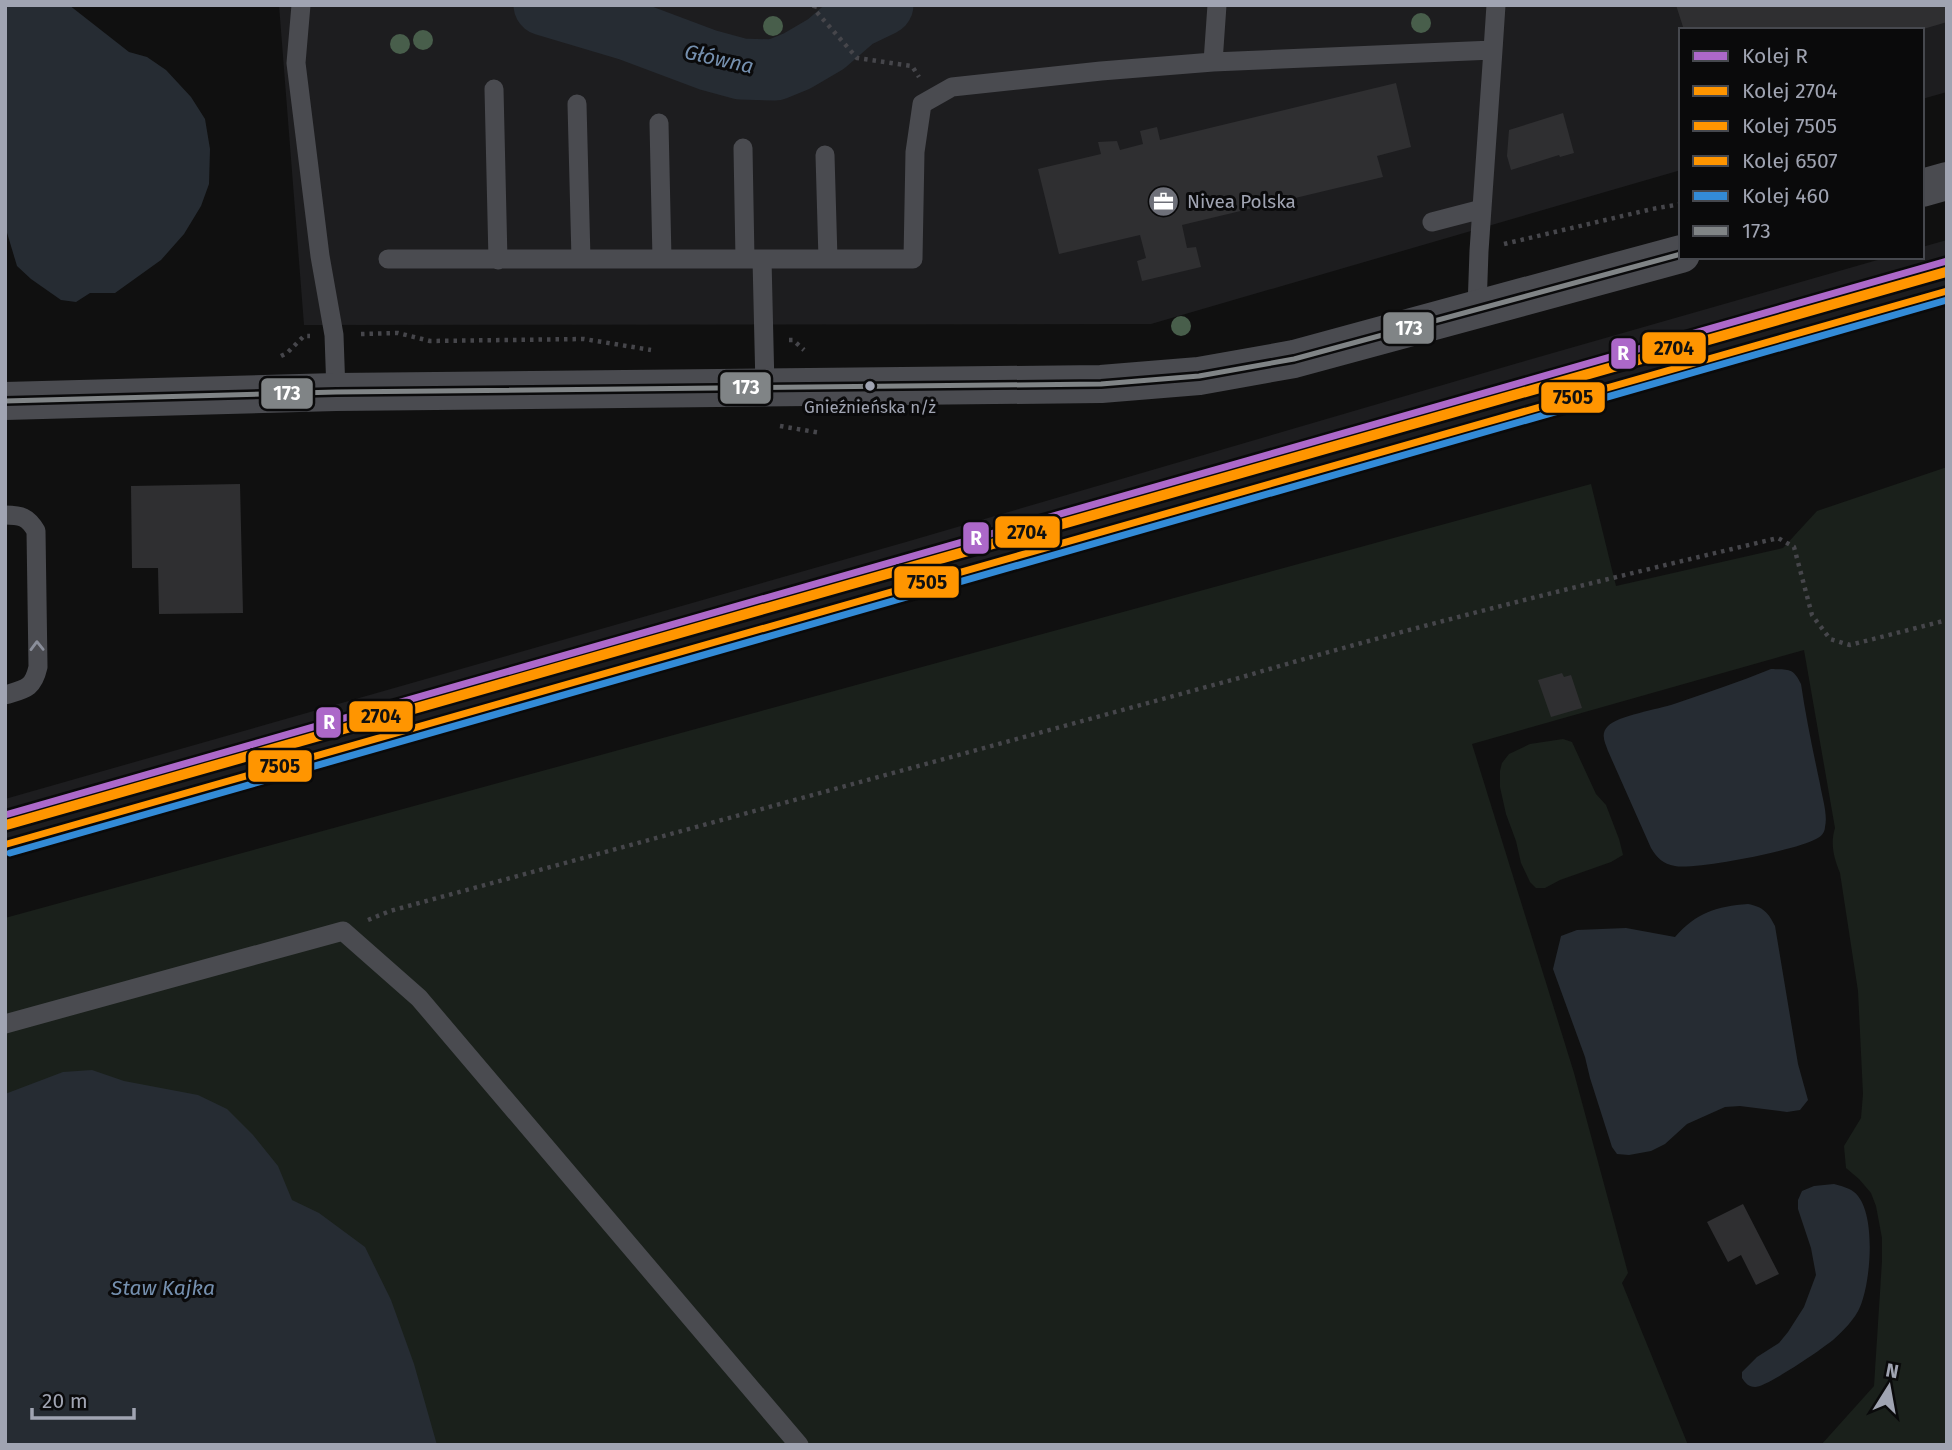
<svg xmlns="http://www.w3.org/2000/svg" width="1952" height="1450" viewBox="0 0 1952 1450" font-family="'Fira Sans',sans-serif">
	<style>
		.built { fill: #1d1d1f }
		.green { fill: #1a201b }
		.water { fill: #262c33 }
		.lines { fill: none; stroke-linecap: round; stroke-linejoin: round }
		.river { stroke: #262c33; stroke-width: 61 }
		.building { fill: #2f2f31 }
		.path { stroke: #46464b; stroke-width: 4.5; stroke-dasharray: 3.5 5; stroke-linecap: butt }
		.service { stroke: #4a4b50; stroke-width: 19 }
		.tertiary { stroke: #4a4b50; stroke-width: 38 }
		.bus-1-casing { stroke: #0a0a0b; stroke-width: 10 }
		.bus-1 { stroke: #808486; stroke-width: 5 }
		.rail-1-casing { stroke: #0a0a0b; stroke-width: 12 }
		.rail-2-casing { stroke: #0a0a0b; stroke-width: 12 }
		.rail-3-casing { stroke: #0a0a0b; stroke-width: 12 }
		.rail-4-casing { stroke: #0a0a0b; stroke-width: 12 }
		.rail-5-casing { stroke: #0a0a0b; stroke-width: 12 }
		.rail-1 { stroke: #ac68c9; stroke-width: 7 }
		.rail-2 { stroke: #ff9500; stroke-width: 7 }
		.rail-3 { stroke: #ff9500; stroke-width: 7 }
		.rail-4 { stroke: #ff9500; stroke-width: 7 }
		.rail-5 { stroke: #338bd7; stroke-width: 7 }
		.tree { fill: #485e4b }
		.oneway { stroke: #8a8e9a }
		.bus-dot { fill: #a0a4b2; stroke: #0a0a0b; stroke-width: 2.5 }
		.labels { text-anchor: middle; stroke-width: 6; stroke-linejoin: round; paint-order: stroke }
		.bus-label { font-size: 17px; fill: #a0a4b2; stroke: #0a0a0b }
		.poi-label { font-size: 19px; fill: #a0a4b2; stroke: #0a0a0b; text-anchor: start }
		.water-label { font-size: 21px; font-style: italic; fill: #7590af; stroke: #0a0a0b }
		.line-badge { stroke: #0a0a0b; stroke-width: 2.5 }
		.badge-label { font-size: 19px; text-anchor: middle; font-weight: bold; fill: #fff }
		.pale-badge-label { font-size: 19px; text-anchor: middle; font-weight: bold; fill: #111 }
	</style>
	<rect width="100%" height="100%" fill="#101010"/>
	<path class="built" d="M279 5H1947V92L1922 99V30H1681V170L1151 324 304 325Z
		M1947 240V294L1550 406 942 582 5 848V799L906 542 1518 363 1888 257H1922V247Z"/>
	<path class="green" d="M1947 467V1445H1821L1874 1386 1882 1261V1238L1876 1206 1871 1193 1859 1179 1846 1168 1844 1146 1861 1118 1863 1094 1858 991 1840 873C1834 858 1830 844 1835 828L1804 650 1472 744 1574 1073 1628 1273 1622 1283 1688 1445H5V918L1591 484 1616 586 1783 548 1817 511Z
		M1563 739 1572 742 1596 794 1606 805 1619 839 1623 855 1611 862 1560 880 1545 888H1536L1530 882 1521 863 1516 841 1506 814 1500 787V771L1502 763 1509 754 1530 744Z"/>
	<path class="water" d="M5 5H69L129 52 147 57 166 70 191 97 205 119 210 149 209 184 201 206 184 234 161 260 115 293H90L76 302 61 300 31 279 17 266 5 226Z
		M1771 669C1788 670 1793 667 1801 684 1806 718 1813 751 1820 784 1822 797 1828 814 1825 827 1825 832 1821 837 1816 839 1797 850 1696 870 1675 866 1663 864 1657 858 1651 848L1608 751C1605 742 1600 734 1608 726 1617 716 1659 709 1674 704 1706 693 1739 682 1771 669Z
		M1748 904C1763 907 1768 912 1775 926L1798 1064 1808 1100 1800 1110 1787 1112 1740 1106 1725 1107 1687 1124 1665 1144 1651 1151 1629 1155 1617 1154 1612 1147 1590 1078 1585 1057 1553 969 1561 936 1577 930 1626 928 1675 937C1696 913 1717 906 1748 904Z
		M92 1070 124 1081 198 1095 227 1109 253 1135 278 1166 292 1200 319 1213 365 1247 391 1300 414 1364 437 1445H5V1094L63 1072Z
		M1834 1184C1841 1186 1849 1188 1854 1192 1877 1210 1871 1282 1860 1307 1855 1319 1843 1331 1833 1340 1822 1349 1767 1387 1755 1387 1749 1387 1745 1383 1742 1378V1372L1757 1357 1779 1343 1788 1332 1804 1307 1816 1275 1811 1248 1798 1209V1200L1802 1191 1814 1186Z"/>
	<g class="lines">
		<path class="river" d="M544 5 628 30 708 60 741 69 775 70 797 61 826 44 856 18 883 5"/>
	</g>
	<path class="building" d="M1676 5H1947V22L1920 30H1684Z
		M1396 83 1411 147 1377 156 1383 177 1182 225 1187 248 1196 247 1201 267 1142 281 1137 261 1146 258 1140 235 1059 254 1038 169 1101 154 1098 142 1117 141 1120 150 1143 144 1140 131 1157 127 1160 140Z
		M1563 113 1574 153 1560 157 1559 155 1511 170 1507 156 1509 130Z
		M240 484 243 613 159 614 158 568H132L131 486Z
		M1562 673 1564 677 1571 675 1582 708 1551 717 1538 680Z
		M1743 1204 1779 1274 1756 1285 1741 1255 1728 1262 1707 1222Z"/>
	<g class="lines">
		<path class="path" d="M815 5 814 9 857 58 912 66 919 77
			M1504 244 1652 209 1681 204
			M361 334 398 333 430 341 584 339 651 350
			M789 340H793L804 350
			M281 356 287 353 304 336H310
			M780 426 821 433
			M368 920 390 911 1239 678C1417 625 1598 581 1778 538L1794 547 1812 615 1830 639 1850 645 1947 620"/>
		<path class="service" d="M301 5 296 63 320 256 334 335 336 392
			M1493 50 1496 5
			M1213 62 1217 5
			M494 89 498 260
			M577 104 581 259
			M659 123 662 259
			M743 148 745 259
			M825 155 828 259
			M1432 222 1482 209
			M388 259H913L915 152 922 104 952 87 1101 71 1213 62 1493 50 1479 251 1477 308
			M762 259 765 387
			M5 515C21 515 28 517 36 531L38 667C33 689 25 689 5 695
			M5 1024 343 931 419 998 799 1445"/>
		<path class="tertiary" d="M1922 188 1947 181
			M5 401 336 392 1101 384 1199 376 1294 359 1681 254"/>
		<defs>
			<path id="bus-1" d="M5 401 336 392 1101 384 1199 376 1294 359 1681 254"/>
		</defs>
		<use href="#bus-1" class="bus-1-casing"/>
		<use href="#bus-1" class="bus-1"/>
		<defs>
			<path id="rail-1" d="M5 815 1947 261"/>
			<path id="rail-2" d="M7 823 1947 270"/>
			<path id="rail-3" d="M7 844 1947 291"/>
			<path id="rail-4" d="M5 827 1945 274"/>
			<path id="rail-5" d="M10 853 1947 300"/>
		</defs>
		<use href="#rail-1" class="rail-1-casing"/>
		<use href="#rail-2" class="rail-2-casing"/>
		<use href="#rail-3" class="rail-3-casing"/>
		<use href="#rail-4" class="rail-4-casing"/>
		<use href="#rail-5" class="rail-5-casing"/>
		<use href="#rail-1" class="rail-1"/>
		<use href="#rail-2" class="rail-2"/>
		<use href="#rail-3" class="rail-3"/>
		<use href="#rail-4" class="rail-4"/>
		<use href="#rail-5" class="rail-5"/>
	</g>
	<g class="tree">
		<circle cx="1421" cy="23" r="10"/>
		<circle cx="773" cy="26" r="10"/>
		<circle cx="423" cy="40" r="10"/>
		<circle cx="400" cy="44" r="10"/>
		<circle cx="1181" cy="326" r="10"/>
	</g>
	<defs><path id="oneway-chevron" d="M-2-3.5L2.5 0L-2 3.5" fill="none" stroke-width="1.6" stroke-linecap="round" stroke-linejoin="round" transform="scale(1.75)"/></defs>
	<use class="oneway" href="#oneway-chevron" transform="translate(37 646) rotate(-91)"/>
	<defs>
		<symbol id="office-disc" viewBox="-11 -11 22 22"><circle r="9.5" fill="#6e7079" stroke="#0a0a0b"/><path d="M-6-3h4V-5.5h4V-3h4V5H-6ZM-1-4.5V-3h2v-1.5ZM-6 0V1H6V0Z" fill="#fff"/></symbol>
	</defs>
	<g fill-rule="evenodd">
		<use href="#office-disc" x="1146" y="184" width="35" height="35"/>
	</g>
	<circle class="bus-dot" cx="870" cy="386" r="6"/>
	<g class="labels">
		<g class="bus-label">
			<text x="870" y="413">Gnieźnieńska n/ż</text>
		</g>
		<g class="poi-label">
			<text x="1187" y="208">Nivea Polska</text>
		</g>
		<g class="water-label">
			<text transform="translate(719 59) rotate(13)" y="7">Główna</text>
			<text x="163" y="1295">Staw Kajka</text>
		</g>
	</g>
	<g class="line-badge">
		<rect x="1382" y="311" width="53" height="34" rx="7" fill="#808486"/>
		<rect x="1641" y="331" width="66" height="34" rx="7" fill="#ff9500"/>
		<rect x="1610" y="337" width="27" height="33" rx="7" fill="#ac68c9"/>
		<rect x="719" y="371" width="53" height="34" rx="7" fill="#808486"/>
		<rect x="260" y="377" width="54" height="33" rx="7" fill="#808486"/>
		<rect x="1540" y="381" width="66" height="33" rx="7" fill="#ff9500"/>
		<rect x="994" y="515" width="67" height="34" rx="7" fill="#ff9500"/>
		<rect x="962" y="521" width="28" height="34" rx="7" fill="#ac68c9"/>
		<rect x="893" y="565" width="67" height="34" rx="7" fill="#ff9500"/>
		<rect x="348" y="700" width="66" height="33" rx="7" fill="#ff9500"/>
		<rect x="315" y="706" width="27" height="33" rx="7" fill="#ac68c9"/>
		<rect x="247" y="749" width="66" height="34" rx="7" fill="#ff9500"/>
	</g>
	<g class="badge-label">
		<text x="1409" y="335">173</text>
		<text x="1623" y="360">R</text>
		<text x="746" y="394">173</text>
		<text x="287" y="400">173</text>
		<text x="976" y="545">R</text>
		<text x="329" y="729">R</text>
	</g>
	<g class="pale-badge-label">
		<text x="1674" y="355">2704</text>
		<text x="1573" y="404">7505</text>
		<text x="1027" y="539">2704</text>
		<text x="927" y="589">7505</text>
		<text x="381" y="723">2704</text>
		<text x="280" y="773">7505</text>
	</g>
	<rect width="1952" height="1450" fill="none" stroke="#a0a4b2" stroke-width="14"/>
	<rect x="1679" y="28" width="245" height="231" fill="#0a0a0b" stroke="#46484e" stroke-width="2"/>
	<rect x="1693" y="51" width="35" height="10" fill="#ac68c9" stroke="#46484e" stroke-width="2"/>
	<text x="1742" y="63" font-size="21" fill="#a0a4b2">Kolej R</text>
	<rect x="1693" y="86" width="35" height="10" fill="#ff9500" stroke="#46484e" stroke-width="2"/>
	<text x="1742" y="98" font-size="21" fill="#a0a4b2">Kolej 2704</text>
	<rect x="1693" y="121" width="35" height="10" fill="#ff9500" stroke="#46484e" stroke-width="2"/>
	<text x="1742" y="133" font-size="21" fill="#a0a4b2">Kolej 7505</text>
	<rect x="1693" y="156" width="35" height="10" fill="#ff9500" stroke="#46484e" stroke-width="2"/>
	<text x="1742" y="168" font-size="21" fill="#a0a4b2">Kolej 6507</text>
	<rect x="1693" y="191" width="35" height="10" fill="#338bd7" stroke="#46484e" stroke-width="2"/>
	<text x="1742" y="203" font-size="21" fill="#a0a4b2">Kolej 460</text>
	<rect x="1693" y="226" width="35" height="10" fill="#808486" stroke="#46484e" stroke-width="2"/>
	<text x="1742" y="238" font-size="21" fill="#a0a4b2">173</text>
	<g transform="translate(1889 1387) rotate(11)" stroke="#0a0a0b" stroke-width="5" paint-order="stroke">
	<path d="M0-5L12 26L0 18L-12 26Z" fill="#a0a4b2"/>
	<text y="-10" font-size="19" font-weight="bold" text-anchor="middle" fill="#a0a4b2">N</text>
	</g>
	<path d="M32 1408v10h102v-10" fill="none" stroke="#a0a4b2" stroke-width="3.5"/>
	<text x="42" y="1408" font-size="21" fill="#a0a4b2" stroke="#0a0a0b" stroke-width="5" paint-order="stroke">20 m</text>
</svg>
